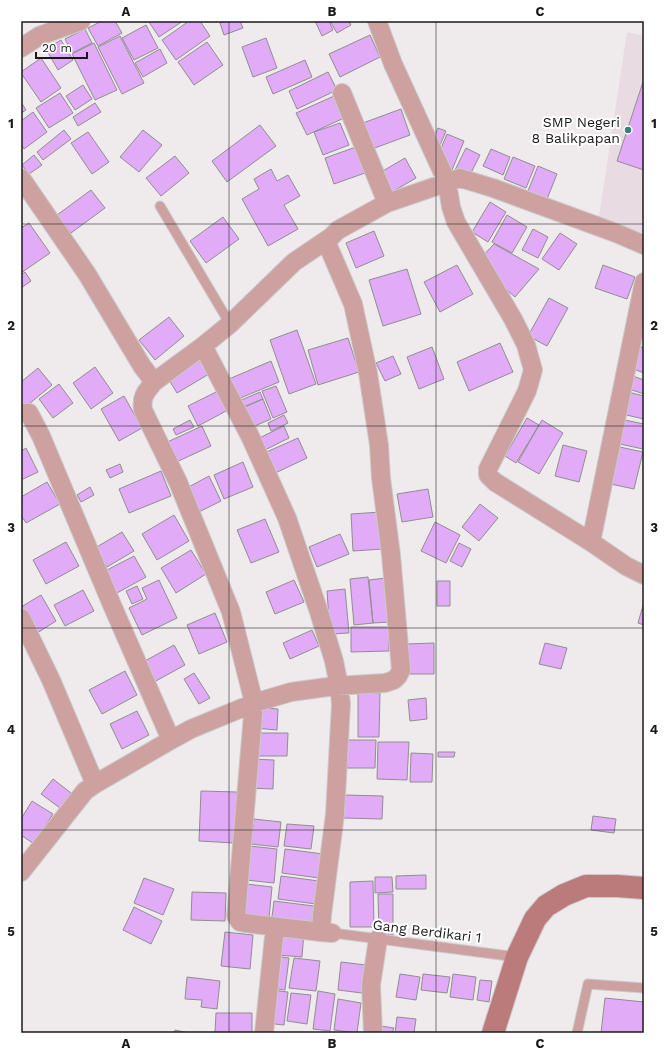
<svg xmlns="http://www.w3.org/2000/svg" width="665" height="1054" viewBox="0 0 665 1054" font-family="'Work Sans',sans-serif">
	<style>
		.built { fill: #e8dce2 }
		.building { fill: #e1abf7; stroke: #8f8e90 }
		.lines { fill: none; stroke-linecap: round; stroke-linejoin: round }
		.lane-casing { stroke: #cdc9cb; stroke-width: 11 }
		.street-casing { stroke: #cdc9cb; stroke-width: 20 }
		.secondary-casing { stroke: #cdc9cb; stroke-width: 24 }
		.lane { stroke: #cda1a0; stroke-width: 9 }
		.street { stroke: #cda1a0; stroke-width: 18 }
		.secondary { stroke: #bb7b7b; stroke-width: 22 }
		.grid { fill: none; stroke: #1a1919; stroke-width: 1; stroke-opacity: 0.55 }
		.poi-dot { fill: #3a817b; stroke: #fff; stroke-width: 1.5 }
		.labels { text-anchor: middle; stroke-width: 4; stroke-linejoin: round; paint-order: stroke }
		.poi-label { font-size: 14px; fill: #1a1919; stroke: #fff; text-anchor: end }
		.street-label { font-size: 14px; fill: #1a1919; stroke: #fff }
		.neatline { fill: none; stroke: #1a1919; stroke-width: 1.5 }
		.grid-label { font-size: 13px; text-anchor: middle; font-weight: bold; fill: #1a1919 }
	</style>
	<rect width="100%" height="100%" fill="#efebed"/>
	<path class="built" d="M627 32 644 36V236L598 223Z"/>
	<path class="building" d="M102 21H115L122 33 98 46 88 28Z
		M150 21H183L159 37 149 22Z
		M189 21H200L210 36 176 60 162 40Z
		M225 21H240L243 28 224 35 220 23Z
		M315 21H329L333 30 322 36Z
		M330 21H349L351 25 337 33Z
		M146 25 158 48 134 60 122 38Z
		M85 29 92 43 72 53 65 39Z
		M370 35 380 57 340 77 329 54Z
		M120 36 144 83 122 94 98 47Z
		M266 38 277 68 253 77 242 47Z
		M61 40 73 60 58 70 46 49Z
		M207 42 223 65 194 85 178 62Z
		M94 43 117 90 95 100 72 54Z
		M160 49 167 63 143 77 135 63Z
		M41 58 61 88 41 102 21 73V72Z
		M305 60 312 77 273 94 266 77Z
		M328 72 337 90 297 109 289 91Z
		M644 79V170L617 161Z
		M83 85 92 99 75 110 66 96Z
		M60 93 73 113 49 128 36 108Z
		M334 96 344 118 307 135 296 113Z
		M21 102 26 110 21 113Z
		M95 103 101 112 78 126 73 117Z
		M401 109 410 135 372 149 363 123Z
		M33 112 47 132 24 149 21 144V121Z
		M340 123 349 145 323 155 314 132Z
		M260 125 276 146 227 182 212 161Z
		M438 128 446 131 436 155 428 152Z
		M64 130 71 139 43 160 37 152Z
		M143 130 162 145 139 172 120 157Z
		M88 132 109 162 92 174 71 143Z
		M447 134 464 141 452 170 435 163Z
		M356 147 365 173 334 184 325 158Z
		M466 148 480 155 469 177 455 170Z
		M491 149 510 157 503 175 483 166Z
		M34 155 42 165 29 174 22 165Z
		M175 156 189 173 161 196 146 178Z
		M513 157 535 166 526 188 504 179Z
		M405 158 416 178 392 192 381 172Z
		M538 166 557 174 545 204 526 196Z
		M271 169 277 181 288 175 300 196 284 205 298 229 268 246 242 199 259 189 254 179Z
		M91 190 105 208 71 233 57 215Z
		M490 202 506 212 488 242 472 232Z
		M507 215 527 227 512 253 492 242Z
		M223 217 239 239 206 263 190 241Z
		M29 223 50 253 21 273V228Z
		M533 229 548 237 538 258 522 250Z
		M374 231 384 256 356 268 346 243Z
		M560 233 577 244 559 270 542 259Z
		M494 244 539 269 515 297 476 263Z
		M457 265 473 294 440 312 424 282Z
		M603 265 635 277 627 299 595 288Z
		M407 269 421 314 383 326 369 280Z
		M25 272 31 281 21 288V275Z
		M549 298 568 308 547 346 528 336Z
		M169 317 184 336 155 360 139 340Z
		M297 330 316 384 289 394 270 340Z
		M348 338 359 372 318 385 308 350Z
		M500 343 513 372 469 391 457 362Z
		M636 345 644 348V373L628 367Z
		M432 347 444 379 419 389 407 357Z
		M199 356 209 374 177 393 166 375Z
		M393 356 401 374 385 381 376 363Z
		M271 361 279 382 238 399 229 379Z
		M95 367 113 393 91 409 73 383Z
		M38 368 52 385 23 409 21 406V382Z
		M630 375 644 380V394L626 388Z
		M59 384 73 403 53 418 39 399Z
		M276 386 287 412 273 418 262 391Z
		M218 391 228 410 198 426 188 406Z
		M260 392 263 399 241 408 239 401Z
		M628 392 644 396V419L622 414Z
		M124 396 142 428 119 441 101 409Z
		M263 399 271 419 250 428 242 408Z
		M284 415 288 423 271 431 268 423Z
		M527 418 539 425 516 463 505 456Z
		M620 419 644 424 643 449 615 443Z
		M190 420 194 427 176 435 173 429Z
		M542 420 563 433 539 474 518 462Z
		M202 426 211 446 172 464 163 444Z
		M284 426 289 438 261 452 255 440Z
		M298 438 307 458 271 475 262 454Z
		M563 445 587 451 579 482 555 476Z
		M615 446 643 452 634 489 606 483Z
		M26 448 38 472 21 480V451Z
		M243 462 253 487 224 499 214 475Z
		M120 464 123 472 110 478 106 470Z
		M161 471 171 496 129 513 119 489Z
		M209 476 221 501 197 513 185 489Z
		M47 482 60 504 26 523 21 515V497Z
		M90 487 94 495 81 502 77 495Z
		M428 489 433 517 402 522 397 494Z
		M480 504 498 518 479 541 462 527Z
		M381 512 383 549 353 551 351 514Z
		M174 515 189 541 157 560 142 534Z
		M265 519 279 552 251 563 237 530Z
		M435 522 460 535 446 563 421 551Z
		M122 532 134 551 107 567 95 548Z
		M340 534 349 554 317 567 309 547Z
		M66 542 79 566 46 584 33 560Z
		M459 543 471 549 462 567 450 561Z
		M191 550 206 574 176 593 161 568Z
		M134 556 146 577 117 593 105 571Z
		M368 577 373 623 354 625 350 579Z
		M386 578 390 622 373 623 369 580Z
		M159 580 177 618 142 635 129 608 147 599 142 588Z
		M294 580 304 602 275 614 266 592Z
		M437 581H450V606H437Z
		M137 586 143 599 132 604 126 591Z
		M345 589 349 633 330 634 327 591Z
		M83 590 94 611 65 626 54 605Z
		M41 595 56 621 34 635 21 612V607Z
		M644 602V625L638 623Z
		M215 613 227 642 199 654 187 625Z
		M351 627H389V651L351 652Z
		M312 630 319 646 290 659 283 643Z
		M434 643V674H407V644Z
		M545 643 567 648 561 669 539 664Z
		M174 645 185 665 154 682 143 662Z
		M125 671 137 695 102 714 89 690Z
		M194 673 210 698 199 704 184 679Z
		M358 693H380L379 737H358Z
		M426 698 427 719 410 721 408 700Z
		M255 707 278 709 277 730 254 728Z
		M137 711 149 735 122 749 110 724Z
		M255 733H288L287 756H255Z
		M347 740H376L375 768H347Z
		M378 742H409L407 780 377 779Z
		M438 752H455L454 757H438Z
		M411 753 433 754 432 782H410Z
		M250 759 274 760 273 789 249 788Z
		M53 779 71 793 60 808 41 794Z
		M201 791 237 792 234 843 199 841Z
		M345 795 383 796 382 819 344 818Z
		M32 801 53 814 34 844 21 835V819Z
		M593 816 616 819 614 833 591 830Z
		M254 819 281 822 278 847 251 844Z
		M287 824 314 826 311 849 284 846Z
		M250 846 277 849 274 883 246 880Z
		M285 849 323 854 319 878 282 873Z
		M426 875V889H396V876Z
		M281 876 319 881 316 904 278 899Z
		M375 877H392L393 892 375 893Z
		M144 878 174 889 163 915 134 903Z
		M373 881 374 927H350V882Z
		M246 884 272 887 269 918 242 915Z
		M192 892 226 893 225 921 191 920Z
		M378 894H393V935H379Z
		M274 901 314 906 311 929 271 924Z
		M134 907 162 921 151 944 123 930Z
		M268 929 304 932 302 957 266 954Z
		M225 932 253 935 250 969 221 966Z
		M268 955 289 958 285 990 264 987Z
		M294 958 320 961 316 991 289 988Z
		M341 962 366 965 362 993 338 990Z
		M400 974 420 977 416 1000 396 997Z
		M423 974 450 977 447 993 421 990Z
		M453 974 476 977 473 1000 450 997Z
		M187 977 220 981 217 1009 201 1007 202 1000 185 999Z
		M480 980 492 981 489 1002 477 1000Z
		M262 989 288 992 284 1025 257 1022Z
		M318 991 335 994 330 1031 313 1029Z
		M291 993 311 995 307 1024 287 1021Z
		M605 998 644 1002V1033H601Z
		M338 999 361 1003 357 1033 334 1030Z
		M216 1013H252V1033H215Z
		M397 1017 416 1019 414 1033H395Z
		M381 1026 394 1028 392 1033H380Z
		M175 1030 189 1033H174Z"/>
	<g class="lines">
		<defs>
			<path id="lane" d="M160 206 230 324
				M333 933 517 957
				M577 1033 588 984 644 988"/>
			<path id="street" d="M377 21 393 64 447 182 451 207 456 222 513 319 526 345 533 370 527 391 488 469V475L495 482 591 542 626 566 644 575
				M21 48 39 36 81 21
				M342 93 387 203
				M21 178 87 274 142 366 154 382 203 346 230 324 294 262 331 237 338 230 387 203 460 178 493 188 616 233 644 245
				M203 346 250 436 287 518 319 612 334 661 339 686 341 704 335 814 322 915 321 932 332 933
				M154 382C146 392 141 396 143 410L178 482 231 612 254 703 236 916 240 922 245 923 321 932
				M21 413H29L41 436 112 605 171 740 191 729 254 703 291 692 335 686 385 683 394 680 398 676 401 670 391 555 381 478 379 445 368 373 353 304 326 241
				M591 542 644 282
				M21 618 51 680 95 784
				M21 872 85 791 95 784 171 740
				M264 1033 275 927
				M373 1033 371 985 378 939"/>
			<path id="secondary" d="M493 1033 517 957 535 919 546 906 564 895 586 886H617L644 888"/>
		</defs>
		<use href="#lane" class="lane-casing"/>
		<use href="#street" class="street-casing"/>
		<use href="#secondary" class="secondary-casing"/>
		<use href="#lane" class="lane"/>
		<use href="#street" class="street"/>
		<use href="#secondary" class="secondary"/>
	</g>
	<path class="grid" d="M229 21V1033M436 21V1033M21 224H644M21 426H644M21 628H644M21 830H644"/>
	<circle class="poi-dot" cx="628" cy="130" r="4"/>
	<g class="labels">
		<g class="poi-label">
			<text x="620" y="127">SMP Negeri<tspan x="620" dy="16">8 Balikpapan</tspan></text>
		</g>
		<g class="street-label">
			<text transform="translate(427 931) rotate(7)" y="5">Gang Berdikari 1</text>
		</g>
	</g>
	<rect width="665" height="1054" fill="none" stroke="#ffffff" stroke-width="44"/>
	<path d="M36 52v6h51v-6" fill="none" stroke="#1a1919" stroke-width="2"/>
	<text x="42" y="52" font-size="12" fill="#1a1919" stroke="#ffffff" stroke-width="3" paint-order="stroke">20 m</text>
	<rect x="22" y="22" width="621" height="1010" class="neatline"/>
	<g class="grid-label">
		<text x="126" y="16">A</text>
		<text x="332" y="16">B</text>
		<text x="540" y="16">C</text>
		<text x="11" y="128">1</text>
		<text x="654" y="128">1</text>
		<text x="11" y="330">2</text>
		<text x="654" y="330">2</text>
		<text x="11" y="532">3</text>
		<text x="654" y="532">3</text>
		<text x="11" y="734">4</text>
		<text x="654" y="734">4</text>
		<text x="11" y="936">5</text>
		<text x="654" y="936">5</text>
		<text x="126" y="1048">A</text>
		<text x="332" y="1048">B</text>
		<text x="540" y="1048">C</text>
	</g>
</svg>
